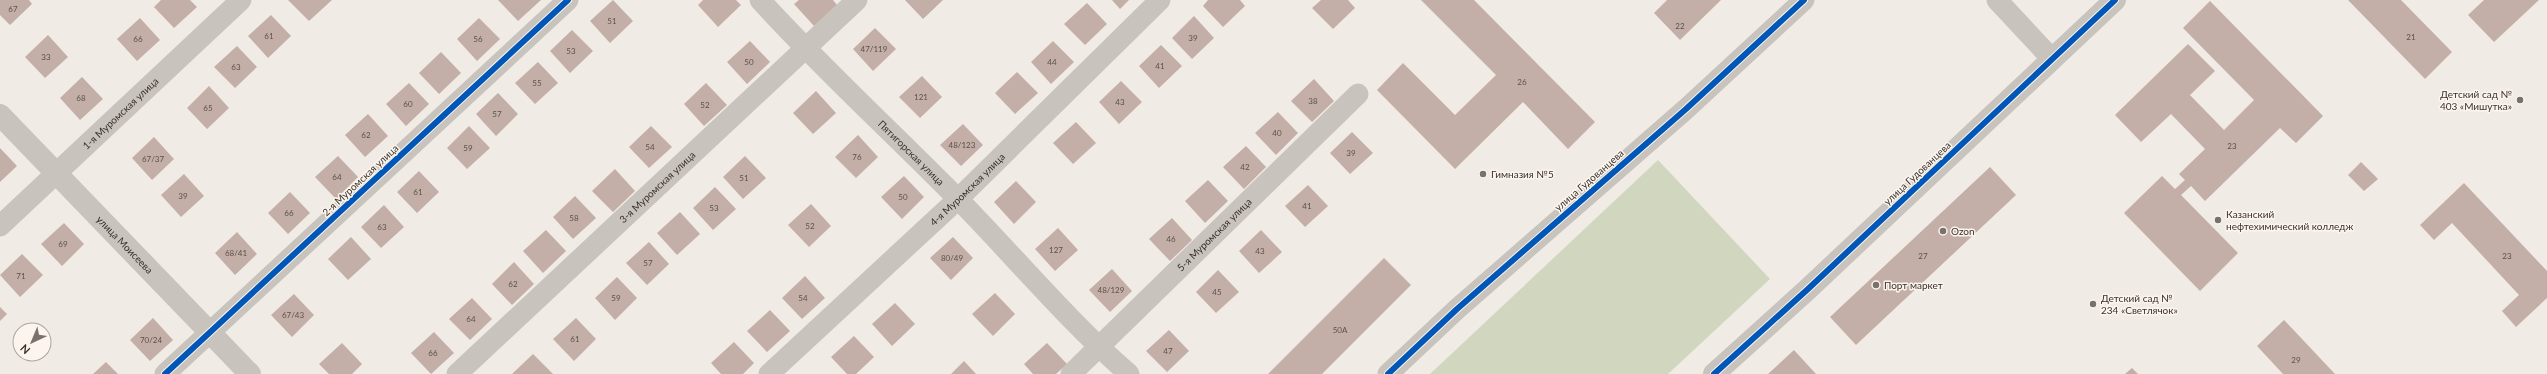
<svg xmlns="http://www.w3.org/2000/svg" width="2547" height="374" viewBox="0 0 2547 374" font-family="Lato,sans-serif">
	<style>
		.green { fill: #d1d6bf }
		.building { fill: #c3afa7 }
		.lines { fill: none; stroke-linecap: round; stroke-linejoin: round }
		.minor { stroke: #c9c3be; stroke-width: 21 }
		.tertiary { stroke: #c9c3be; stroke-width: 22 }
		.cycleway-casing { stroke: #fbf5ee; stroke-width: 8 }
		.cycleway { stroke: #0057b8; stroke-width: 6 }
		.poi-dot { fill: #7a716c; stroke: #fbf5ee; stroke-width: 1.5 }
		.labels { text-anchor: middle; stroke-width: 3; stroke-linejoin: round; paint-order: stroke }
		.number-label { font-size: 8px; fill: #5d504a }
		.poi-label { font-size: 10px; fill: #3b302b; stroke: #fbf5ee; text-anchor: start }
		.street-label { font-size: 10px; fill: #3b302b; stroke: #fbf5ee }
	</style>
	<rect width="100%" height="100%" fill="#f0ebe5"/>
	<path class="green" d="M1658 160 1770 279 1668 374H1430Z"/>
	<path class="building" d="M0 0H29L32 4 10 25 0 15Z
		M161 0H190L197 7 174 28 154 7Z
		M288 0H332L309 21Z
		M498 0H541L518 21Z
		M613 0 633 21 610 43 590 21Z
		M703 0H736L741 5 718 27 698 5Z
		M799 0H833L837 5 814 26 794 4Z
		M905 0H943L923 19Z
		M1112 0H1129L1120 9Z
		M1208 0H1240L1245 6 1223 27 1203 6Z
		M1321 0H1348L1355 8 1333 29 1312 8Z
		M1421 0H1474L1595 122 1568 149 1523 102 1455 169 1377 90 1403 63 1455 115 1496 75Z
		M1667 0H1721L1680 40 1654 13Z
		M2348 0H2401L2452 52 2425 79Z
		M2484 0H2539L2494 42 2468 15Z
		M2210 1 2323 116 2296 143 2280 128 2205 201 2191 186 2181 195 2238 253 2200 291 2124 213 2162 176 2175 189 2185 180 2179 174 2205 149 2171 114 2141 142 2115 115 2188 44 2215 71 2190 95 2224 130 2254 100 2183 28Z
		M1087 3 1107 24 1085 45 1064 24Z
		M271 15 291 36 268 58 248 36Z
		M1194 16 1214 38 1192 59 1172 38Z
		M140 18 160 40 137 61 117 39Z
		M479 18 500 39 477 61 457 39Z
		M875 28 896 49 873 71 853 49Z
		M572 30 593 51 570 73 550 51Z
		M48 35 68 57 45 78 25 57Z
		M750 41 770 62 747 84 727 62Z
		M1053 41 1074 62 1051 84 1031 62Z
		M1161 45 1182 66 1159 88 1139 66Z
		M237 46 257 67 235 88 214 67Z
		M441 52 461 73 439 94 419 73Z
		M538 62 558 83 535 104 515 83Z
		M1017 72 1038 93 1015 114 995 93Z
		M922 76 942 97 920 118 899 97Z
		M82 77 103 99 80 120 60 98Z
		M1314 79 1334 101 1312 122 1291 101Z
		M1121 81 1142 102 1119 124 1099 102Z
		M409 83 429 104 406 126 386 104Z
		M706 83 727 105 704 126 684 104Z
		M209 86 229 108 207 129 187 108Z
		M816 91 836 113 813 134 793 113Z
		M498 93 518 114 496 136 476 114Z
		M1278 112 1298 133 1276 155 1255 133Z
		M368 114 388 136 365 157 345 135Z
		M1076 122 1096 143 1073 164 1053 143Z
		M963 124 983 145 961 166 940 145Z
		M469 126 490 148 467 169 447 148Z
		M651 126 672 147 649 168 629 147Z
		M1352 132 1373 153 1350 174 1330 153Z
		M858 135 878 157 856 178 835 157Z
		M154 137 174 159 152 180 132 158Z
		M1246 146 1266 167 1244 189 1223 167Z
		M0 148 17 166 0 182Z
		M338 156 358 177 336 199 315 177Z
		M745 156 766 178 743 199 723 177Z
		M2361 162 2378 179 2364 191 2348 175Z
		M1990 167 2016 195 1856 345 1830 317Z
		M615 169 635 191 613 212 592 191Z
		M419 171 439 192 417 213 397 192Z
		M184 174 204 196 181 217 161 195Z
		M904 176 924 197 902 219 881 197Z
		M1208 180 1228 201 1205 223 1185 201Z
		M1016 181 1036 202 1014 224 994 202Z
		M2464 183 2547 271V298L2516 327 2502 311 2519 295 2452 223 2434 240 2420 225Z
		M1308 185 1328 206 1305 227 1285 206Z
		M715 187 736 209 713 230 693 208Z
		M290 192 310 213 288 234 268 213Z
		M575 196 596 218 573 239 553 217Z
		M811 204 831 226 809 247 788 225Z
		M384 205 404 227 381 248 361 227Z
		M680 212 700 234 677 255 657 233Z
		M1172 218 1192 240 1170 261 1149 239Z
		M64 223 84 244 62 266 41 244Z
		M1058 228 1078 250 1055 271 1035 249Z
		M546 230 566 251 543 273 523 251Z
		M1261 230 1282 252 1259 273 1239 251Z
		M237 232 257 254 235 275 215 253Z
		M351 237 371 259 348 280 328 259Z
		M953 237 973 258 951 280 930 258Z
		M649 242 669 264 647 285 626 263Z
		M22 254 43 275 20 297 0 275Z
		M1384 258 1411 285 1322 374H1268Z
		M514 262 534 284 512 305 492 284Z
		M1112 269 1132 291 1110 312 1089 290Z
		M1218 270 1239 292 1216 313 1196 292Z
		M805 276 825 298 802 319 782 298Z
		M617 277 637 298 615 320 595 298Z
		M995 293 1015 314 993 336 972 314Z
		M294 294 314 315 292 337 271 315Z
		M472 298 492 319 470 340 449 319Z
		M895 303 915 324 892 346 872 324Z
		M0 307 7 314 0 321Z
		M770 310 790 331 767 352 747 331Z
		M153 318 173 340 150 361 130 340Z
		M576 318 596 339 574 361 553 339Z
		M2284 320 2335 374H2283L2257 346Z
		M1169 330 1189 351 1167 372 1146 351Z
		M434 332 454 353 431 374 411 353Z
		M854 336 874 357 856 374H847L831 357Z
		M734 342 754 363 743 374H721L711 363Z
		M342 343 362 364 352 374H329L319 364Z
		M1047 343 1067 364 1056 374H1033L1024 364Z
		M1794 350 1816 374H1768Z
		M533 354 553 374H512Z
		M964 361 976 374H951Z
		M106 362 118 374H93Z
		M2132 368 2138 374H2125Z"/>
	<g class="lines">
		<g class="minor">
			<path id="s1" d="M760 0C823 69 892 132 958 199 1015 257 1067 320 1129 374"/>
			<path d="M1997 0 2052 59"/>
			<path id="s2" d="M0 226 241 0"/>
			<path d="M165 374 568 0"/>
			<path id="s3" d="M457 374 857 0"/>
			<path id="s4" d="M769 374 958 199 1160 0"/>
			<path id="s5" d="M1071 374 1358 94"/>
			<path d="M1388 374 1457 309 1686 109 1804 0"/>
		</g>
		<g class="tertiary">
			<path id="s6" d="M0 115 250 374"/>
			<path d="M1714 374 1808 289 2115 0"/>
		</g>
		<defs>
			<path id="cycleway" d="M165 374 568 0
				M1388 374 1457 309 1686 109 1804 0
				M1714 374 1808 289 2115 0"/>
		</defs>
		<use href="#cycleway" class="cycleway-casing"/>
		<use href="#cycleway" class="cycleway"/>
	</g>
	<g class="poi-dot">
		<circle cx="2520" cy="100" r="4"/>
		<circle cx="1483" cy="174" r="4"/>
		<circle cx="2218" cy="220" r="4"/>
		<circle cx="1943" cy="231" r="4"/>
		<circle cx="1876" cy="285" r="4"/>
		<circle cx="2093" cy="304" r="4"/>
	</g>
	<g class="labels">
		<g class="number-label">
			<text x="13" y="12">67</text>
			<text x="612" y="24">51</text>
			<text x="1680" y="29">22</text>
			<text x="269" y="39">61</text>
			<text x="2411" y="40">21</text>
			<text x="1193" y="41">39</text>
			<text x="138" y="42">66</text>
			<text x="478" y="42">56</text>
			<text x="874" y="52">47/119</text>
			<text x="571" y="54">53</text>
			<text x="46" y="60">33</text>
			<text x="749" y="65">50</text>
			<text x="1052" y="65">44</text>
			<text x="1160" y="69">41</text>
			<text x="236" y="70">63</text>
			<text x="1522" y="85">26</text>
			<text x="537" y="86">55</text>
			<text x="921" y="100">121</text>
			<text x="81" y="101">68</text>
			<text x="1313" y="104">38</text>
			<text x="1120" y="105">43</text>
			<text x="408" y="107">60</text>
			<text x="705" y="108">52</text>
			<text x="208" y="111">65</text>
			<text x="497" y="117">57</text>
			<text x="1277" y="136">40</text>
			<text x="366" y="138">62</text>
			<text x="962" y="148">48/123</text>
			<text x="2232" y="149">23</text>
			<text x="650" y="150">54</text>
			<text x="468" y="151">59</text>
			<text x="1351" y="156">39</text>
			<text x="857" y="160">76</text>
			<text x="153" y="162">67/37</text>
			<text x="1245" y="170">42</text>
			<text x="337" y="180">64</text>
			<text x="744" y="181">51</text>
			<text x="418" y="195">61</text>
			<text x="183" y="199">39</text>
			<text x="903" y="200">50</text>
			<text x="1307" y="209">41</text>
			<text x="714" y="211">53</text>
			<text x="289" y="216">66</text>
			<text x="574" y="221">58</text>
			<text x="810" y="229">52</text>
			<text x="382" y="230">63</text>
			<text x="1171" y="242">46</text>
			<text x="63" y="247">69</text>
			<text x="1056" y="253">127</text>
			<text x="1260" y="254">43</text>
			<text x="236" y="256">68/41</text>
			<text x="1923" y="259">27</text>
			<text x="2507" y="259">23</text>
			<text x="952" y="261">80/49</text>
			<text x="648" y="266">57</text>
			<text x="21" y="279">71</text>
			<text x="513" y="287">62</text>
			<text x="1111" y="293">48/129</text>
			<text x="1217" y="295">45</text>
			<text x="616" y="301">59</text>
			<text x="803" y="301">54</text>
			<text x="293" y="318">67/43</text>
			<text x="471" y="322">64</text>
			<text x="1340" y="333">50А</text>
			<text x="575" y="342">61</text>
			<text x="151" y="343">70/24</text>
			<text x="1168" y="354">47</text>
			<text x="433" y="356">66</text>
			<text x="2296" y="363">29</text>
		</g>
		<g class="poi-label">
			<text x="2512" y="98" text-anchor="end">Детский сад №<tspan x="2512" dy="12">403 «Мишутка»</tspan></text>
			<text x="1491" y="178">Гимназия №5</text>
			<text x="2226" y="218">Казанский<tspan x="2226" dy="12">нефтехимический колледж</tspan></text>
			<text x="1951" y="235">Ozon</text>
			<text x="1884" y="289">Порт маркет</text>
			<text x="2101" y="302">Детский сад №<tspan x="2101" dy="12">234 «Светлячок»</tspan></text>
		</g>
		<g class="street-label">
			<text dy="4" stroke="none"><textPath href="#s2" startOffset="165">1-я Муромская улица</textPath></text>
			<text dy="4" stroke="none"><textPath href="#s1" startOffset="215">Пятигорская улица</textPath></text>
			<text transform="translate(1917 173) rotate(-43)" y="4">улица Гудованцева</text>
			<text transform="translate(360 180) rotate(-43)" y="4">2-я Муромская улица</text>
			<text transform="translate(1589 180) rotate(-41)" y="4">улица Гудованцева</text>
			<text dy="4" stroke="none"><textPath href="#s3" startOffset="274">3-я Муромская улица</textPath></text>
			<text dy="4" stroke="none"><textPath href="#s4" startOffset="271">4-я Муромская улица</textPath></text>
			<text dy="4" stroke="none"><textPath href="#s5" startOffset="200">5-я Муромская улица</textPath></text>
			<text dy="4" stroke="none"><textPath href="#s6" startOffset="180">улица Моисеева</textPath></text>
		</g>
	</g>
	<g transform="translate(32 342) rotate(224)"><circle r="19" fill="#fbf5ee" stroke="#aea6a0"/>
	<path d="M0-3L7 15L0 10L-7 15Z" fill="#7a716c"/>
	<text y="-6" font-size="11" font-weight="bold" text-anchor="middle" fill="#3b302b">N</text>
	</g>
</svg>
